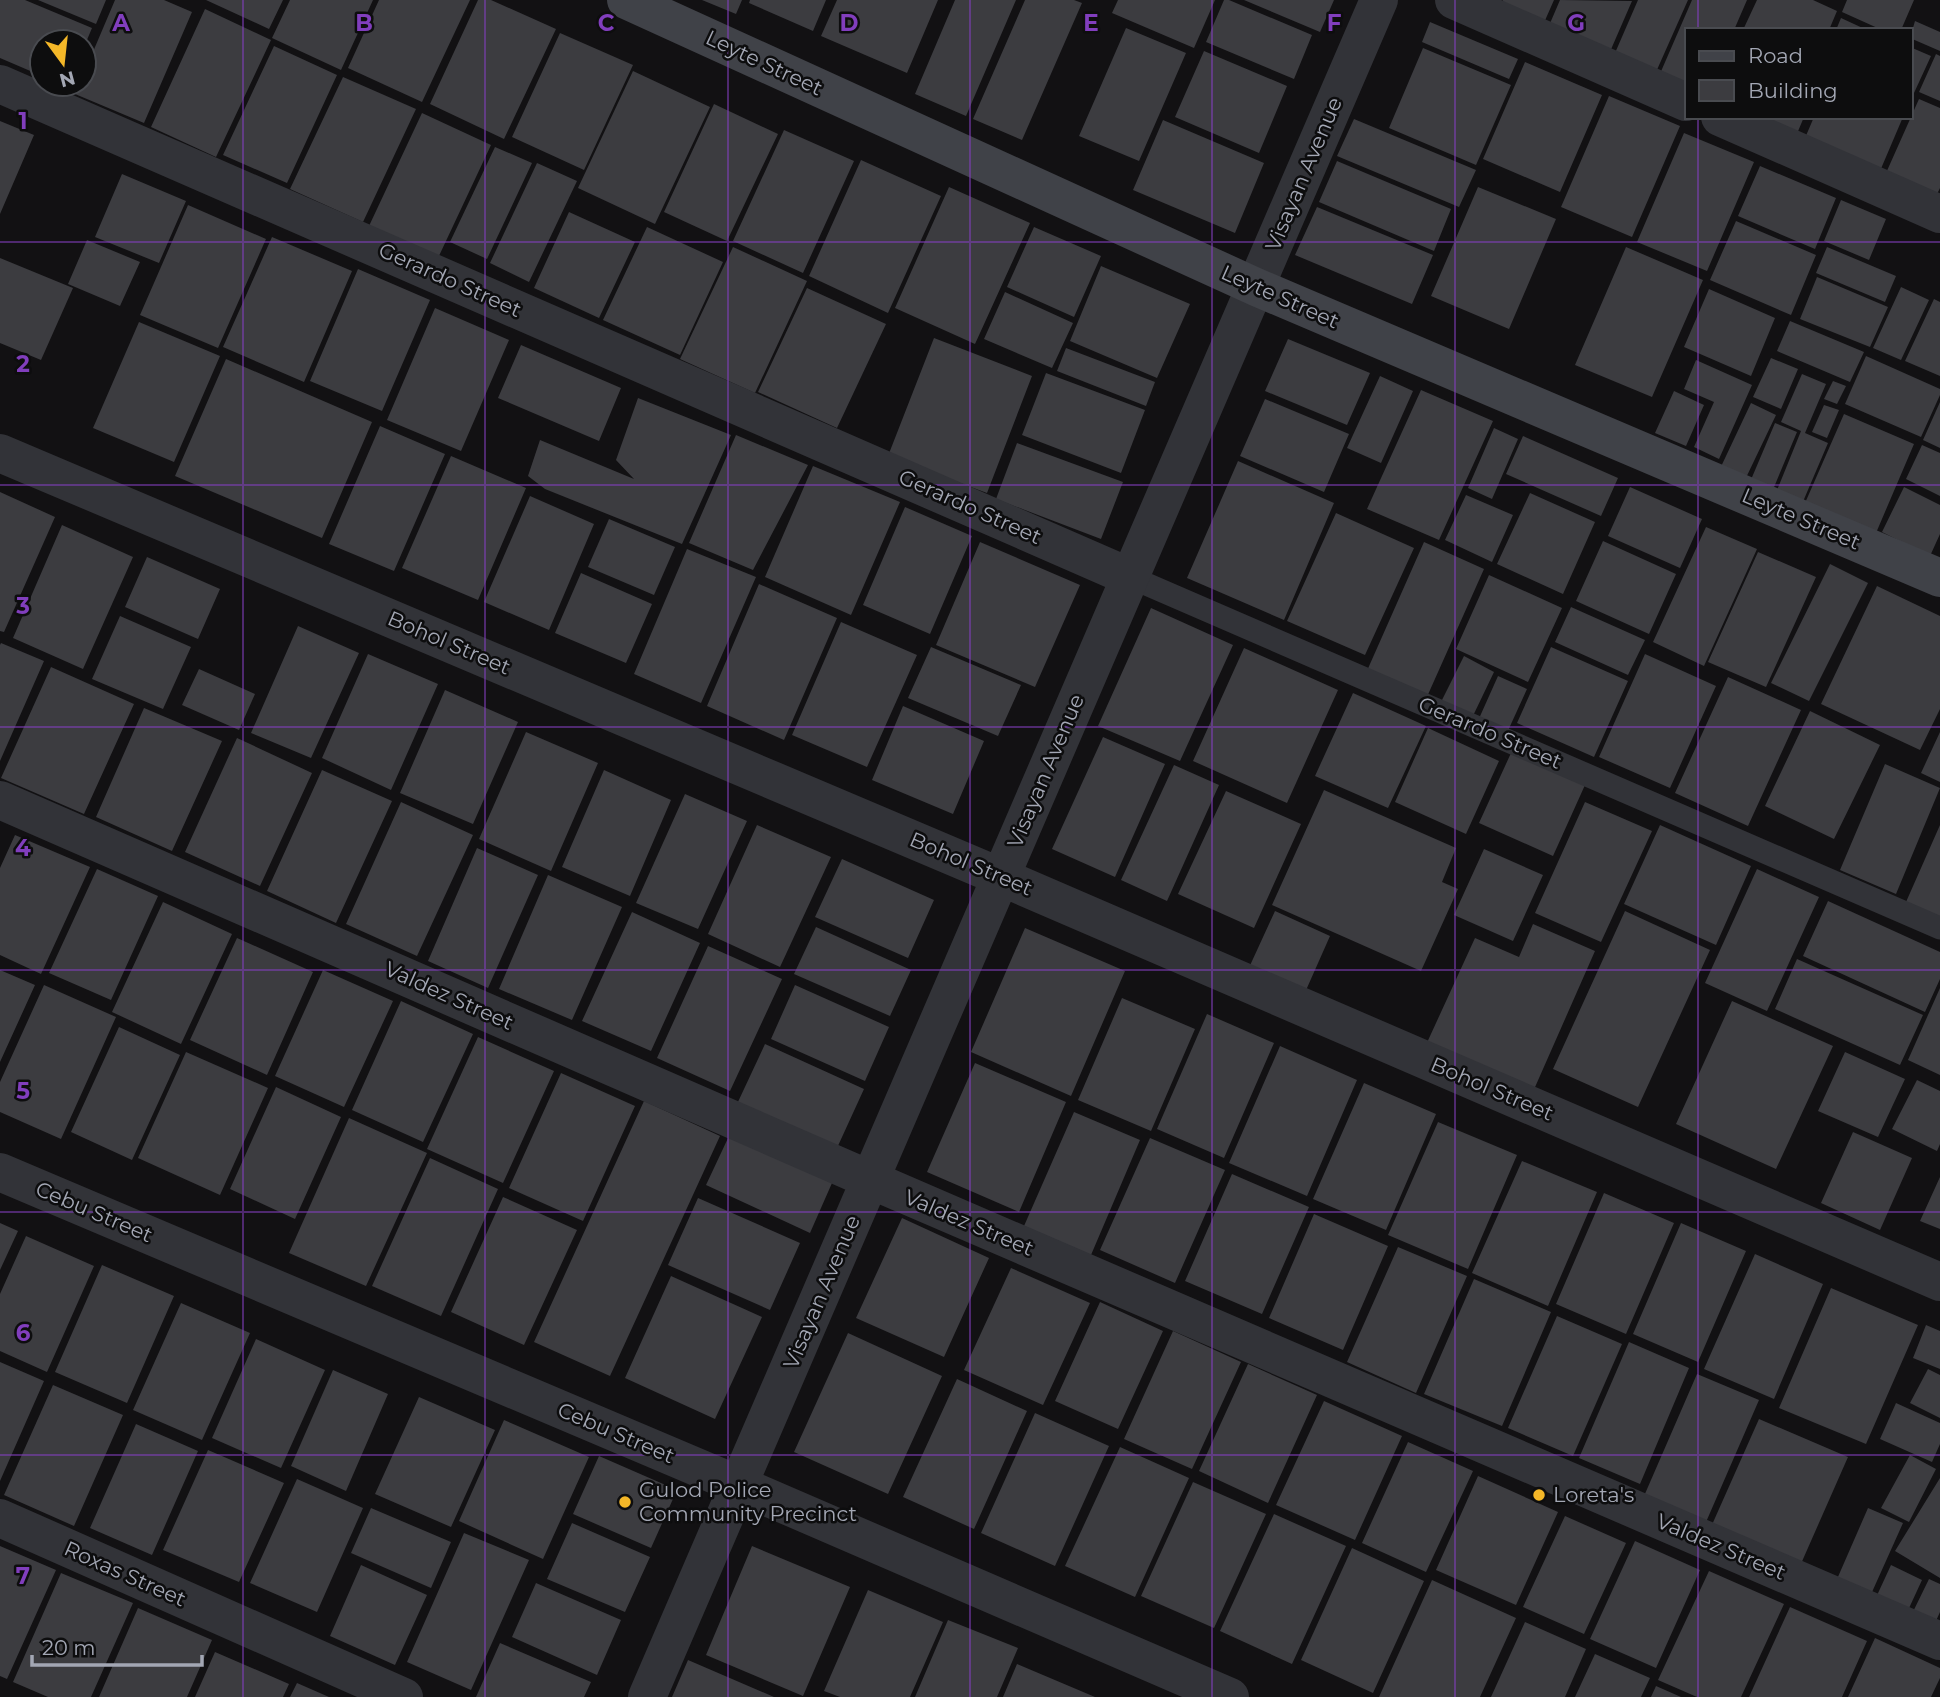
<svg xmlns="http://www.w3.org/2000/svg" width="1940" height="1697" viewBox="0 0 1940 1697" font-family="Montserrat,sans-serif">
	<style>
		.building { fill: #3c3c40 }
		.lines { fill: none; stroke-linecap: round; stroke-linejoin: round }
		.lane { stroke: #323338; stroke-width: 23 }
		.street { stroke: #323338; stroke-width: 38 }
		.secondary { stroke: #404248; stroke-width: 38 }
		.grid { fill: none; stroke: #813ebd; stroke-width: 2; stroke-opacity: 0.55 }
		.poi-dot { fill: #f4b728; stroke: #0d0d0e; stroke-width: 2.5 }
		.labels { text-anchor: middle; stroke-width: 5; stroke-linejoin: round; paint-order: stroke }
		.street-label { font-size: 21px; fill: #a3a7b4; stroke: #0d0d0e }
		.poi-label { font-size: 21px; fill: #a3a7b4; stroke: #0d0d0e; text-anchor: start }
		.grid-label { font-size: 23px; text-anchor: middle; font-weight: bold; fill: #813ebd; stroke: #0d0d0e; stroke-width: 5; stroke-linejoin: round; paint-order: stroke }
	</style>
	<rect width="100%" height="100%" fill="#121113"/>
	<path class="building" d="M0 0H25L92 28 84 47V42H42V76L0 58Z
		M38 0H106L96 24Z
		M115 0H164L192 12 144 123 75 94 79 84H84V73Z
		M206 0H283L269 29Z
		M290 0H373L341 70 272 38Z
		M379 0H470L422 102 348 68Z
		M478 0H491L556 29 504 139 430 104Z
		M702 0H742L736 14Z
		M750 0H826L813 31 749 3Z
		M837 0H938L907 73 821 36Z
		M955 0H1016L966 116 915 94Z
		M1025 0H1074L1082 3 1022 140 973 119Z
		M1118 0H1215L1194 48 1112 13Z
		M1224 0H1229L1312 35 1294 79 1206 42Z
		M1244 0H1334L1320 32Z
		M1503 0H1554L1543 25 1500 6Z
		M1560 0 1632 1 1609 54 1548 28Z
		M1638 0H1688L1656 72 1615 53Z
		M1692 0H1747L1734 30H1686V88L1659 76Z
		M1757 0H1813L1837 11 1829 30H1743Z
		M1847 0H1914L1901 30H1882L1842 12Z
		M205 9 271 40 216 157 151 127Z
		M1841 18 1867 30H1836Z
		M1915 21 1940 32V51L1910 38Z
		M1430 22 1518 59 1509 79 1422 42Z
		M1126 28 1186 53 1139 161 1079 136Z
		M560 33 633 65 584 170 512 137Z
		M274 46 337 75 287 183 223 155Z
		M1910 47 1931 56 1914 93 1910 91Z
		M1423 48 1511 85 1476 165 1389 128Z
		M1204 51 1287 86 1259 153 1175 117Z
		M1936 54 1940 56V101L1919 92Z
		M1525 62 1602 95 1560 192 1483 159Z
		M633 71 710 107 655 224 578 188Z
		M343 77 416 109 363 222 290 189Z
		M1609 96 1680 126 1632 237 1561 207Z
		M1919 99 1940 108V188L1937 194 1886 173Z
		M714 104 778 134 727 241 664 212Z
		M422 113 491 145 438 258 369 226Z
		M1754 117H1804L1796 136Z
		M1814 117H1903L1880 171 1805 138Z
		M1354 119 1476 170 1459 207 1337 156Z
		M1163 120 1264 163 1235 233 1133 190Z
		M0 121 34 135 0 214Z
		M784 130 854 161 803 273 733 241Z
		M1684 133 1754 162 1707 271 1637 242Z
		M495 147 532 163 487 259 450 242Z
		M861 160 941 196 888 313 809 276Z
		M1337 161 1451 209 1434 251 1319 202Z
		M537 163 577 181 529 282 490 263Z
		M1760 166 1836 198 1815 249 1738 216Z
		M122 174 186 201 159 263 95 237Z
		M949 187 1030 223 975 344 895 308Z
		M1478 187 1556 219 1509 329 1431 296Z
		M1841 200 1886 219 1869 260 1824 241Z
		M188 205 266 239 218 348 140 315Z
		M1317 207 1433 255 1412 304 1295 255Z
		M569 212 635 242 599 318 534 288Z
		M1736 221 1816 255 1791 315 1710 280Z
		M647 227 723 262 680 355 603 320Z
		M1034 227 1101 256 1074 317 1007 287Z
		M272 237 352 271 304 382 223 347Z
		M87 240 140 262 120 306 68 284Z
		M733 247 807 281 755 393 680 359Z
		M1626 247 1703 280 1652 397 1575 365Z
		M1827 247 1896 276 1885 302 1816 273Z
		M0 258 73 288 41 360 0 343Z
		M1101 266 1190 304 1157 378 1070 341Z
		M358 269 430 300 382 411 310 381Z
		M1817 277 1888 307 1870 347 1800 319Z
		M1901 287 1929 300 1901 360 1873 348Z
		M807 288 886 324 837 428 758 392Z
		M1709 289 1775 318 1751 376 1684 347Z
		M1005 292 1073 323 1052 368 984 339Z
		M1934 299 1940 302V376L1905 361Z
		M435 308 509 340 461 451 387 420Z
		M1790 321 1864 352 1850 382 1777 351Z
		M139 322 220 356 174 462 93 428Z
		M934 338 1032 376 987 493 888 456Z
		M1288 339 1370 373 1347 425 1265 391Z
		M521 345 621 388 599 441 498 398Z
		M1066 348 1155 382 1146 406 1057 371Z
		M1866 356 1940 389V395L1921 437 1845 404Z
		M1771 358 1798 369 1781 409 1753 397Z
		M226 359 372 422 322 538 175 476Z
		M1696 360 1752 385 1719 459 1694 447 1714 402 1684 389Z
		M1046 373 1145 410 1121 473 1022 435Z
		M1802 374 1826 384 1805 433 1828 443 1799 511 1773 500 1801 431 1781 422Z
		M1380 376 1413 391 1381 463 1347 448Z
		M1833 381 1846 386 1837 404 1824 399Z
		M1421 390 1493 421 1439 540 1367 509Z
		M1674 391 1704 405 1686 446 1655 433Z
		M638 398 731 435 682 544 545 489 528 476 540 440 634 479 616 460Z
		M1265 399 1349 434 1324 492 1240 456Z
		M1940 402V448L1923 440Z
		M1751 403 1776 415 1743 484 1718 473Z
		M1824 405 1839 410 1827 438 1812 432Z
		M1844 414 1914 444 1876 533 1805 503Z
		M1775 423 1797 432 1772 492 1750 482Z
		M380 426 445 454 394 571 329 544Z
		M1494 428 1518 439 1492 499 1468 488Z
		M736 435 808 465 753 570 689 543Z
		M1523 436 1618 478 1601 516 1506 474Z
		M1017 443 1123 482 1101 539 996 499Z
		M1922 445 1940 453V496L1906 479Z
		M451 456 526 488 478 600 402 568Z
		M1238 461 1334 503 1284 620 1187 578Z
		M813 466 900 502 851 615 765 577Z
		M1630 487 1702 519 1680 568 1608 536Z
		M1904 487 1940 505V534L1930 556 1882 532Z
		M0 492 55 517 4 632 0 631Z
		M1530 493 1595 522 1563 594 1497 564Z
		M1466 495 1513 515 1492 562 1445 540Z
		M530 496 594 524 549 630 484 602Z
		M905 507 972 536 930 634 863 605Z
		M1336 513 1414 548 1365 655 1287 621Z
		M609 519 675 547 654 595 588 567Z
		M62 525 133 557 83 669 13 638Z
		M1706 527 1757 549 1704 666 1653 642Z
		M1603 541 1676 574 1649 634 1576 601Z
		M980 542 1080 585 1035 687 936 645Z
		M1424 542 1484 569 1426 699 1366 673Z
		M687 549 756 577 701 703 634 674Z
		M1758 552 1816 577 1766 687 1708 662Z
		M147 557 220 589 198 639 125 607Z
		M1830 564 1868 583 1809 701 1771 683Z
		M581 573 652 604 626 663 555 633Z
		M1489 575 1562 608 1528 682 1456 649Z
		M759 584 837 618 784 740 707 706Z
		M1877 586 1940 616V709L1920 750 1821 704Z
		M1571 607 1645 640 1628 675 1555 642Z
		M1151 608 1233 645 1180 761 1098 726Z
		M120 616 191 647 163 709 92 679Z
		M841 622 917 655 867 767 792 735Z
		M298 626 359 653 311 758 251 733Z
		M1 643 44 661 0 761V645Z
		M931 647 1021 685 998 736 908 698Z
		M1551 647 1628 681 1594 757 1517 723Z
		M1244 648 1338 690 1287 803 1193 761Z
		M368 654 438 684 391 790 322 758Z
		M1645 654 1716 686 1670 788 1599 757Z
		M1464 656 1494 672 1471 720 1440 704Z
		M51 667 134 704 84 814 1 778Z
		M199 669 255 694 239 730 182 705Z
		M1498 676 1527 689 1506 735 1477 723Z
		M1728 677 1801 710 1748 826 1675 793Z
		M445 690 518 722 473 824 400 793Z
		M1353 693 1426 726 1388 808 1315 776Z
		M903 706 984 741 953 814 872 780Z
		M144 708 222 741 172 851 96 817Z
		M1810 711 1880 745 1834 839 1765 806Z
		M1428 728 1499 761 1466 834 1395 802Z
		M526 732 598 763 551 871 479 839Z
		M1940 732V782L1921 773Z
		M1103 737 1165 764 1115 877 1052 849Z
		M237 738 312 773 260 886 185 852Z
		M1511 753 1585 785 1553 856 1479 823Z
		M1885 764 1940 788 1896 894 1840 870Z
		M1174 765 1219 785 1167 901 1121 880Z
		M322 770 392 801 336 923 267 891Z
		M604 770 671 800 630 896 562 867Z
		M1324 790 1456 848 1442 882 1458 889 1421 971 1272 905Z
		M1226 791 1301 824 1254 928 1178 894Z
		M685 794 747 821 698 929 636 903Z
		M401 802 473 835 417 956 346 924Z
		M1585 802 1652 831 1601 942 1535 913Z
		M757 825 831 857 780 967 708 934Z
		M1660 825 1751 866 1716 945 1624 904Z
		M1940 825V917L1906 902Z
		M15 835 90 867 41 974 0 955V868Z
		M477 848 538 875 488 988 428 961Z
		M1484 849 1543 875 1513 941 1454 915Z
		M842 859 934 900 908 958 815 917Z
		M97 869 158 896 111 1000 49 973Z
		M1757 869 1819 897 1767 1011 1705 983Z
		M548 875 622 907 572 1020 499 989Z
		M1828 901 1940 952V979L1925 1012 1803 956Z
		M163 902 232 934 181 1044 112 1012Z
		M1275 911 1330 936 1303 997 1247 972Z
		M1625 911 1710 950 1638 1107 1553 1069Z
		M632 912 700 943 651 1051 582 1021Z
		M1533 924 1595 951 1532 1094 1425 1047 1475 938 1519 957Z
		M816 927 911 970 890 1016 794 974Z
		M1025 928 1125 971 1071 1096 971 1052Z
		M237 938 313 972 267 1075 190 1040Z
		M708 946 782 979 730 1091 657 1058Z
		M1797 959 1923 1015 1900 1065 1775 1009Z
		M0 970 35 985 0 1062Z
		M323 970 393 1001 344 1107 275 1076Z
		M44 985 116 1017 61 1139 0 1112V1082Z
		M795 985 889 1027 865 1081 771 1039Z
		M1940 988V1075L1908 1060Z
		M1122 998 1195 1029 1151 1131 1078 1100Z
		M401 1001 473 1034 423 1142 352 1110Z
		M1732 1001 1833 1046 1776 1169 1676 1124Z
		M1207 1014 1274 1043 1224 1158 1157 1129Z
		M119 1027 180 1055 132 1160 71 1132Z
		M478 1037 554 1071 503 1183 427 1149Z
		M765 1044 864 1089 837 1148 737 1104Z
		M1280 1046 1357 1080 1307 1196 1229 1163Z
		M186 1052 268 1088 220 1195 138 1158Z
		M1845 1052 1905 1079 1878 1137 1818 1111Z
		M975 1063 1066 1102 1019 1212 927 1172Z
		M561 1073 635 1106 583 1221 509 1188Z
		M1917 1080 1940 1091V1144L1937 1151 1892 1129Z
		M1364 1083 1436 1114 1386 1230 1313 1199Z
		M276 1087 341 1117 295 1219 230 1189Z
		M644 1101 720 1136 610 1376 534 1342Z
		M1074 1112 1140 1140 1091 1255 1024 1226Z
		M349 1118 427 1153 366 1286 289 1253Z
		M1438 1122 1517 1155 1468 1269 1388 1235Z
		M1853 1132 1912 1158 1880 1230 1821 1203Z
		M729 1136 832 1183 810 1233 706 1185Z
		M1150 1138 1225 1170 1175 1283 1100 1250Z
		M430 1158 498 1189 441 1316 372 1286Z
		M1522 1161 1597 1192 1548 1306 1472 1273Z
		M1232 1174 1309 1207 1262 1314 1185 1281Z
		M1940 1177V1229L1920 1221Z
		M1604 1193 1674 1223 1626 1334 1556 1304Z
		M503 1197 577 1230 524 1345 451 1312Z
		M698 1198 800 1243 770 1310 668 1265Z
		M1314 1214 1388 1246 1343 1350 1269 1318Z
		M902 1218 989 1258 944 1357 856 1318Z
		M0 1223 18 1231 0 1270Z
		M1681 1223 1746 1251 1698 1362 1633 1334Z
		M26 1236 94 1266 47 1372 0 1351V1294Z
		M1398 1247 1467 1276 1416 1393 1347 1362Z
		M1755 1254 1823 1284 1774 1399 1704 1369Z
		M102 1265 174 1296 127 1403 55 1372Z
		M1011 1268 1090 1303 1043 1405 964 1370Z
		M671 1276 762 1317 715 1419 625 1378Z
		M1474 1279 1551 1312 1502 1426 1424 1394Z
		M1831 1288 1918 1325 1866 1444 1779 1408Z
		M1100 1302 1163 1331 1118 1429 1055 1401Z
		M181 1303 250 1333 202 1440 133 1410Z
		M1557 1316 1622 1344 1573 1456 1508 1428Z
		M1926 1325 1940 1331V1369L1913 1358Z
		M1173 1331 1241 1362 1192 1469 1124 1439Z
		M848 1333 942 1376 888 1494 794 1452Z
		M256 1339 325 1370 281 1468 212 1438Z
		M1629 1342 1689 1368 1640 1484 1579 1458Z
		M0 1362 44 1381 0 1481Z
		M1248 1364 1317 1395 1268 1503 1199 1471Z
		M1928 1369 1940 1375V1418L1910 1403Z
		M333 1370 388 1394 346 1491 291 1466Z
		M1697 1374 1759 1400 1703 1529 1641 1503Z
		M957 1379 1027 1411 974 1529 903 1497Z
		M53 1385 123 1415 74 1526 4 1495Z
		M419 1397 495 1430 451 1527 375 1494Z
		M1324 1401 1402 1436 1355 1540 1276 1505Z
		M1896 1403 1940 1423V1444L1932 1462 1880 1439Z
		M1035 1413 1109 1446 1055 1566 981 1533Z
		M1759 1419 1848 1457 1800 1566 1711 1527Z
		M504 1420 589 1457 543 1559 459 1521Z
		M136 1424 198 1451 152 1555 90 1528Z
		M1408 1442 1473 1471 1426 1572 1362 1543Z
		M1120 1447 1189 1478 1135 1597 1065 1566Z
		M208 1450 284 1483 239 1582 163 1550Z
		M1910 1455 1936 1469 1909 1522 1881 1508Z
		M599 1456 677 1490 651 1548 573 1514Z
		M1478 1476 1558 1512 1516 1605 1436 1570Z
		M1940 1478V1578L1895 1551Z
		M297 1479 363 1508 317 1612 250 1583Z
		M1193 1482 1266 1514 1214 1628 1141 1596Z
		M371 1508 451 1542 431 1588 351 1553Z
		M1868 1508 1903 1523 1868 1601 1834 1586Z
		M1274 1514 1346 1546 1292 1664 1220 1631Z
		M1565 1516 1626 1543 1584 1634 1523 1607Z
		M572 1523 650 1557 625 1612 547 1579Z
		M464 1533 529 1560 471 1690 407 1662Z
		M1635 1541 1700 1570 1656 1668 1590 1639Z
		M0 1546 56 1570 7 1679 0 1676Z
		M752 1546 850 1587 803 1696 706 1655Z
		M1352 1548 1424 1581 1373 1693 1301 1660Z
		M361 1565 427 1595 395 1665 330 1636Z
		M1891 1565 1922 1580 1904 1619 1873 1604Z
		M1709 1571 1784 1604 1741 1697H1697L1658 1680Z
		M61 1573 133 1603 91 1697H48L13 1682Z
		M1929 1579 1940 1584V1612L1931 1632 1908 1622Z
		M1432 1580 1516 1618 1480 1697H1379Z
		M536 1583 621 1620 597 1675 512 1637Z
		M868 1590 943 1622 910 1697H840L824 1691Z
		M1790 1607 1867 1641 1842 1697H1749Z
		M138 1608 212 1640 187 1697H99Z
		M948 1620 1018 1648 997 1697H915Z
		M1525 1622 1586 1649 1565 1697H1491Z
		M1875 1638 1940 1668V1678L1931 1697H1848Z
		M500 1643 591 1682 584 1697H476Z
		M215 1652 289 1684 283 1697H195Z
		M1595 1654 1650 1678 1641 1697H1575Z
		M688 1660 774 1697H672Z
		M1017 1664 1095 1697H1003Z
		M297 1683 329 1697H290Z
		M1656 1686 1681 1697H1651Z"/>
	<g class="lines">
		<path class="lane" d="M1130 577 1940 928"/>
		<path class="street" d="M1454 0 1686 102
			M0 84 1130 577
			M1720 117 1940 214
			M0 453 1001 877 1940 1282
			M0 800 871 1180 1940 1641
			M0 1172 739 1485 1230 1697
			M0 1518 404 1697
			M647 1697 1379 0"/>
		<path class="secondary" d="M626 0 1256 287 1940 578"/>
	</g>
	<path class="grid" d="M243 0V1697M485 0V1697M728 0V1697M970 0V1697M1212 0V1697M1455 0V1697M1698 0V30M1698 117V1697M0 242H1940M0 485H1940M0 727H1940M0 970H1940M0 1212H1940M0 1455H1940"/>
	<g class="poi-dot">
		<circle cx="1539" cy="1495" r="7"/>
		<circle cx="625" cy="1502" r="7"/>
	</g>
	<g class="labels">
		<g class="street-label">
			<text transform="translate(764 63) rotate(25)" y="7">Leyte Street</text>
			<text transform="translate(1304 174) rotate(-67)" y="7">Visayan Avenue</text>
			<text transform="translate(450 280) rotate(24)" y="7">Gerardo Street</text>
			<text transform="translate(1280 297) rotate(24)" y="7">Leyte Street</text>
			<text transform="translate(970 507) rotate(24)" y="7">Gerardo Street</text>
			<text transform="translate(1801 519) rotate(23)" y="7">Leyte Street</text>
			<text transform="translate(449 643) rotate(23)" y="7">Bohol Street</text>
			<text transform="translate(1490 733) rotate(23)" y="7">Gerardo Street</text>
			<text transform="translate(1046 771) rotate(-67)" y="7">Visayan Avenue</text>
			<text transform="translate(971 864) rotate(23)" y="7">Bohol Street</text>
			<text transform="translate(449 996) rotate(24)" y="7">Valdez Street</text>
			<text transform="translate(1492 1089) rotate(23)" y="7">Bohol Street</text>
			<text transform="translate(94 1212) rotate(23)" y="7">Cebu Street</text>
			<text transform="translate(969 1223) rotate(23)" y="7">Valdez Street</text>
			<text transform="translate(822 1292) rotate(-67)" y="7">Visayan Avenue</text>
			<text transform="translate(616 1433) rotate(23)" y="7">Cebu Street</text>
			<text transform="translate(1721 1547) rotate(23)" y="7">Valdez Street</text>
			<text transform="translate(125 1574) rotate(24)" y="7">Roxas Street</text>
		</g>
		<g class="poi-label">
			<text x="639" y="1497">Gulod Police<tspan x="639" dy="24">Community Precinct</tspan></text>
			<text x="1553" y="1502">Loreta's</text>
		</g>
	</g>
	<g class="grid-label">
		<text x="121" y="31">A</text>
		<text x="364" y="31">B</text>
		<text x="606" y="31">C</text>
		<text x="849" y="31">D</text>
		<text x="1091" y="31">E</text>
		<text x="1334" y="31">F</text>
		<text x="1576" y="31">G</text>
		<text x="23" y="129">1</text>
		<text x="23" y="372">2</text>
		<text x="23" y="614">3</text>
		<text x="23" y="856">4</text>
		<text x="23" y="1099">5</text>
		<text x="23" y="1341">6</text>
		<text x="23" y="1584">7</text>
	</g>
	<rect x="1685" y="28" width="228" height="91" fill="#0d0d0e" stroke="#494b50" stroke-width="2"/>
	<rect x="1699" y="51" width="35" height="10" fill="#404248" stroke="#494b50" stroke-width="2"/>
	<text x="1748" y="63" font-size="21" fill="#a3a7b4">Road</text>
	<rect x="1699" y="80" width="35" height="21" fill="#3c3c40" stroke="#494b50" stroke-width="2"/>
	<text x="1748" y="98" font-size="21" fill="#a3a7b4">Building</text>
	<g transform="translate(63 63) rotate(165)"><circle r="33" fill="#0d0d0e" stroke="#494b50" stroke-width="2"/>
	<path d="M0-5L12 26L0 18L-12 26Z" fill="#f4b728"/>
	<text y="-10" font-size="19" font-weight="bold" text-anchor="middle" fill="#a3a7b4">N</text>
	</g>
	<path d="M32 1655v10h170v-10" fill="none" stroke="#a3a7b4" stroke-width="3.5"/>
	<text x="42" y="1655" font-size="21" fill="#a3a7b4" stroke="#0d0d0e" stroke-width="5" paint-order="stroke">20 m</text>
</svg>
